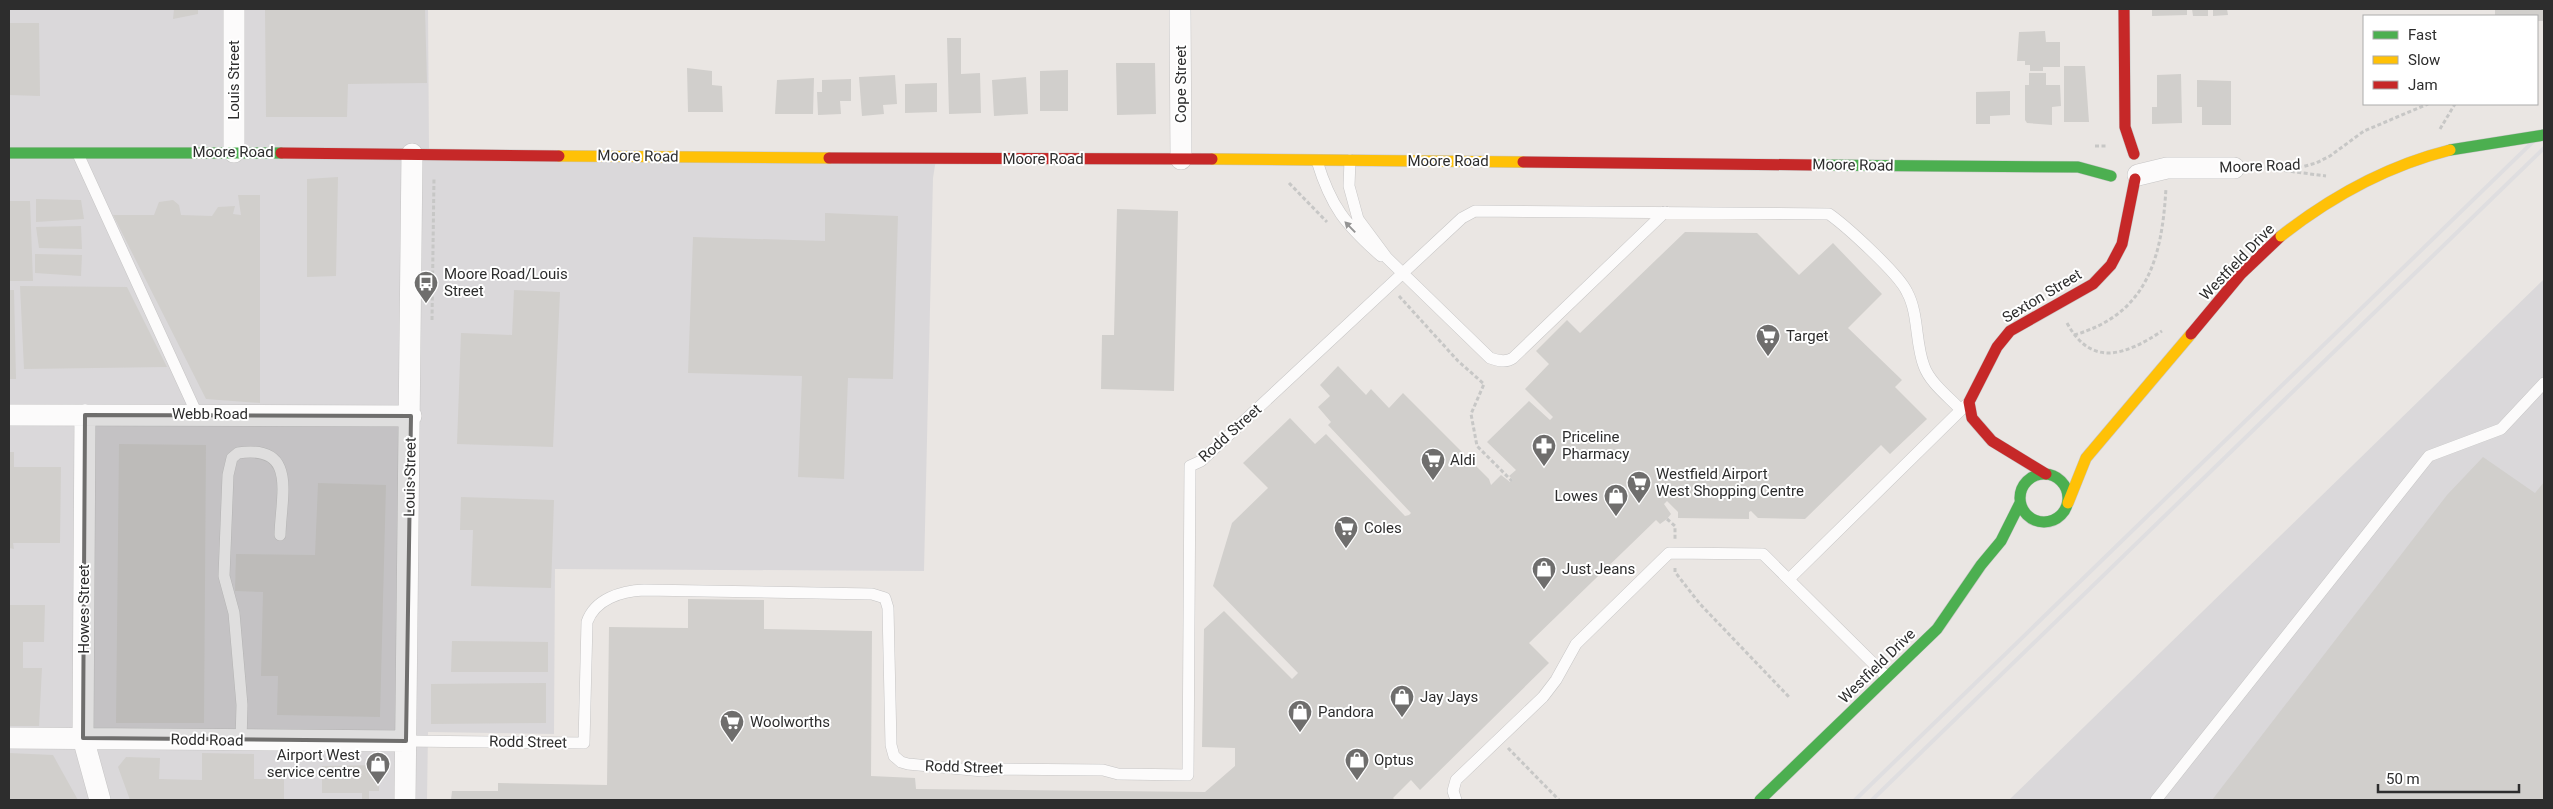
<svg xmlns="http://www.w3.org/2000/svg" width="2553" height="809" viewBox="0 0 2553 809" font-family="Roboto,sans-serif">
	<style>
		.industrial { fill: #dad8da }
		.building { fill: #d1cfcc }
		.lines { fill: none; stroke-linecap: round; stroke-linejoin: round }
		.lane-casing { stroke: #c6c5c5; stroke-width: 12 }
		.street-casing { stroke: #c6c5c5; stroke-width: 22 }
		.fast-casing { stroke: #c6c5c5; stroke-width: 12 }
		.slow-casing { stroke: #c6c5c5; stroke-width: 12 }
		.jam-casing { stroke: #c6c5c5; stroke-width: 12 }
		.path { stroke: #c7c7c6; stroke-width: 3; stroke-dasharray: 4 2.5; stroke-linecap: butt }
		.lane { stroke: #fcfbfb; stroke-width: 11 }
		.street { stroke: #fcfbfb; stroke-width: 21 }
		.fast { stroke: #4caf50; stroke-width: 11 }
		.slow { stroke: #ffc107; stroke-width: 11 }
		.jam { stroke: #c62828; stroke-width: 11 }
		.rail { stroke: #dfdee0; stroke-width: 4 }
		.fast-bridge-casing { stroke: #c6c5c5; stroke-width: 12; stroke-linecap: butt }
		.slow-bridge-casing { stroke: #c6c5c5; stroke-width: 12; stroke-linecap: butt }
		.fast-bridge { stroke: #4caf50; stroke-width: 11 }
		.slow-bridge { stroke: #ffc107; stroke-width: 11 }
		.oneway { fill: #949494 }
		.marked { fill: #6f6e6d; fill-opacity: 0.2; stroke: #6f6e6d; stroke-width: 4; stroke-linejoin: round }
		.labels { text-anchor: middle; stroke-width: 4; stroke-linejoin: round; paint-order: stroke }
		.street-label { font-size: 15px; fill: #2d2d2d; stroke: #fff }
		.poi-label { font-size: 15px; fill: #2d2d2d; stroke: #fff; text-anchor: start }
	</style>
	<rect width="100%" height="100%" fill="#eae6e3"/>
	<path class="industrial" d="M9 9H428L429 153 936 159 933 178 924 571 555 569 554 734 428 732 427 800H9Z
		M2544 279V800H2009Z"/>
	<path class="building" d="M174 9H198V14L173 19Z
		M265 9H425L427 83 348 84 347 117H266Z
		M2152 9H2187V15L2152 16Z
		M2192 9H2208V16H2193Z
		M2213 9H2227L2228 15 2213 16Z
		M2495 9H2544V21H2537V16H2495Z
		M9 23H39L40 96 9 95Z
		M2045 31 2046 42H2060V67H2043V71H2030V65H2025V61H2017L2019 32Z
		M947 38H961V74L980 73 981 113 949 114Z
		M1116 63H1155L1156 114 1117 115Z
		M2064 66H2085L2089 122H2064Z
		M687 68 712 71V85L722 86 723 112H688Z
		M1068 70V111H1040V71Z
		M2029 73H2046V85H2060L2061 106 2052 107V125L2027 123 2025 120V85H2029Z
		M2181 74 2182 123 2152 124V107H2157V75Z
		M895 75 897 104 883 105 884 114 862 116 859 77Z
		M1026 77 1028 114 994 116 992 80Z
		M814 78 813 114H775L777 80Z
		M851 79V101H840L841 114 818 115 817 92H822V80Z
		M2197 80 2231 81V125H2202V107H2197Z
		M937 83V112L905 113V84Z
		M2010 91V115L1990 116V124H1976V92Z
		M338 177 336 276 307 277V179Z
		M238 195H260V403L206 399 113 215H154L159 202 173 200 179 205 181 215 212 216 218 207 235 206 233 214 241 215Z
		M36 199 81 200 84 219 36 222Z
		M9 201H30L33 281H9Z
		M1117 209 1178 211 1174 391 1101 389 1102 335H1114Z
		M825 213 898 216 893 379 848 378 844 479 798 477 802 376 688 373 693 237 825 241Z
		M81 226 82 249 39 248 36 227Z
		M1685 232 1757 233 1799 275 1833 243 1882 294 1848 328 1902 380 1895 387 1927 419 1890 454 1881 445 1805 519 1758 518 1751 511 1749 512V519L1678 518V512L1667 501 1664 504 1671 514 1667 519 1660 524 1656 520 1529 643 1549 663 1420 790 1411 780 1393 798 1395 800H451L452 791H498V783L607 785 609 627 688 628V599L764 600V629L872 631 871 776 915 778 916 789 1205 792 1235 766V748L1202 747 1204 629 1224 611 1292 679 1298 673 1213 586 1232 523 1268 488 1243 463 1290 418 1315 444 1326 434 1405 516 1409 515 1411 513 1328 425 1331 422 1318 407 1330 396 1320 385 1338 366 1366 395 1371 389 1389 408 1403 393 1489 479 1491 485 1501 475 1510 482 1513 480 1509 476 1516 470 1487 442 1529 401 1550 420 1553 417 1525 389 1549 364 1536 351 1567 320 1580 333Z
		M35 254 82 255 81 276 35 273Z
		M20 286 127 287 167 367 24 369Z
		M9 290H14L16 379H9Z
		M514 290 560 292 553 447 457 444 461 333 512 335Z
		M119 444 206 445 204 723H116Z
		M9 452H14V467H61L60 543H13L14 549 9 548Z
		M2483 457 2535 493 2544 482V800H2212L2447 495Z
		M318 483 386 485 380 717 277 715 278 676H261L263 592 235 591 236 554 315 555Z
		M461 497 554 500 551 588 471 586 473 530H460Z
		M9 605H45L44 642H23V668H42L39 726H9Z
		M452 641 548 642V672H451Z
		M546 683V723L431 724V684Z
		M9 753 53 755 78 800H9Z
		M202 753 254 754V779H284V800H130L118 767 126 757 160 758 159 779 202 780Z
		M379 765V791H369V800H362V793H322V766Z"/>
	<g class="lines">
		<defs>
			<path id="lane" d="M78 154 197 414
				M1350 160 1349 186 1358 219 1387 258 1490 358C1498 361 1506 363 1513 358L1665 212
				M1317 161C1331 207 1345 224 1381 256
				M1789 579 1966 405
				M241 741 242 705 234 613 224 576 228 475 232 458 238 453C298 444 281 495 280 535
				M406 741 584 743 587 622C595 599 621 591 644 590L872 594 885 598 888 608 891 745 894 756 901 762 908 764 983 771 997 769 1103 770 1118 774 1188 775 1190 466 1201 461 1462 218 1475 211 1829 214C1846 226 1899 274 1907 292 1919 314 1915 343 1924 366 1930 383 1949 397 1961 410
				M1456 800 1453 791 1456 780 1543 697 1556 680 1576 644 1669 553 1763 554 1887 677
				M2156 800 2429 456 2501 429 2544 383"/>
			<path id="street" d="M234 9V152
				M1180 9 1181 159
				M2138 175 2167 168H2234
				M9 415 411 416
				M85 415 83 738 100 800
				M9 738 406 741
				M405 800 412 154"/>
			<path id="fast" d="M9 153H281
				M1815 165 2078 167 2111 176
				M2020 498a24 24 0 1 1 48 0a24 24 0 1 1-48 0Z
				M1760 800 1937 629 1981 565 2001 541 2020 503"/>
			<path id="slow" d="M559 156 829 158
				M1212 159 1523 162
				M2068 503 2086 458 2191 334"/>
			<path id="jam" d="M2124 9 2125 127 2134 154
				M281 153 559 156
				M829 158 1212 159
				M1523 162 1815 165
				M2191 334 2241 274 2281 236
				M2046 474 1992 441 1972 418 1969 402 1997 347 2010 331 2093 284 2111 265 2122 244 2135 179"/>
		</defs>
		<use href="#lane" class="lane-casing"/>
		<use href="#street" class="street-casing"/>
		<use href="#fast" class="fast-casing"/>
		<use href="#slow" class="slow-casing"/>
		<use href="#jam" class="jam-casing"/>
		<path class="path" d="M2440 129 2455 104
			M2095 146H2106V144
			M2272 167H2302L2316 163 2330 156 2364 131 2428 104
			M2252 168H2266
			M2265 168 2326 176
			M1289 183 1327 222
			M1399 296 1458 361 1484 384 1471 414 1477 446 1512 481
			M432 320 434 177
			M2067 323C2092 369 2127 354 2162 331
			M2074 335C2148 314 2162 257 2166 188
			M1667 519 1675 526V540
			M1675 568V572L1700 604 1790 698
			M1508 748 1559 800"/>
		<use href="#lane" class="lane"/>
		<use href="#street" class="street"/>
		<use href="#fast" class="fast"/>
		<use href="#slow" class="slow"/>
		<use href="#jam" class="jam"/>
		<path class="rail" d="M1855 800 2544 131
			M1872 800 2544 148"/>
		<defs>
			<path id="fast-bridge" d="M2450 150 2544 135"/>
			<path id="slow-bridge" d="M2281 236C2332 196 2386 166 2450 150"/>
		</defs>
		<use href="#fast-bridge" class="fast-bridge-casing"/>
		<use href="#slow-bridge" class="slow-bridge-casing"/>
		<use href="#fast-bridge" class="fast-bridge"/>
		<use href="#slow-bridge" class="slow-bridge"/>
	</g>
	<defs><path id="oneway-solid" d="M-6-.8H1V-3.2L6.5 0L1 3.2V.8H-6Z" transform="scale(1.25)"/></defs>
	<use class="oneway" href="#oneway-solid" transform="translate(1350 227) rotate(-134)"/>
	<path class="marked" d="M85 415 411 416 406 741 83 738Z"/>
	<defs>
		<symbol id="bus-pin" viewBox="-11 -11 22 30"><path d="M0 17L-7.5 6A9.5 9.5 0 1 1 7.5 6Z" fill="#6f6e6d" stroke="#fff"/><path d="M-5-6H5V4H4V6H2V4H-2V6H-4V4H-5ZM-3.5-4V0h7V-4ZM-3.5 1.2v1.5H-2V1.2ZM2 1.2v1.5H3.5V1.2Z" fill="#fff"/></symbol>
		<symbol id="supermarket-pin" viewBox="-11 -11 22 30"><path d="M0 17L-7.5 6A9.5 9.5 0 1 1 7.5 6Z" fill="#6f6e6d" stroke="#fff"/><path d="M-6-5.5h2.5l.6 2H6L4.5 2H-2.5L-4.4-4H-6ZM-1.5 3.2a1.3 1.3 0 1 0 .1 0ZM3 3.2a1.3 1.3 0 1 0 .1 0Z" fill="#fff"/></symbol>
		<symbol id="pharmacy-pin" viewBox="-11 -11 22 30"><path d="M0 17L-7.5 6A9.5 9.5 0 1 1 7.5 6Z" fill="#6f6e6d" stroke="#fff"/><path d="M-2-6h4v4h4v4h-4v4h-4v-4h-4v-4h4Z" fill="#fff"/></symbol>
		<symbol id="shop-pin" viewBox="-11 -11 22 30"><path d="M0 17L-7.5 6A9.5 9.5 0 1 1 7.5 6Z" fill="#6f6e6d" stroke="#fff"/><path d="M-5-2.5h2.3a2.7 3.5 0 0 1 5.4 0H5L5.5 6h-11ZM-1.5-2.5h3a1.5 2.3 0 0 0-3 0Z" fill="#fff"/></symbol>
	</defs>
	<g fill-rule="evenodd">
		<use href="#bus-pin" x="412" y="269" width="28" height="38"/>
		<use href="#supermarket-pin" x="1754" y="322" width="28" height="38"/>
		<use href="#pharmacy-pin" x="1530" y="432" width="28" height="38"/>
		<use href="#supermarket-pin" x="1419" y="446" width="28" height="38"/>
		<use href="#supermarket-pin" x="1625" y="469" width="28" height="38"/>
		<use href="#shop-pin" x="1602" y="482" width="28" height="38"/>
		<use href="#supermarket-pin" x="1332" y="514" width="28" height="38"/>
		<use href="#shop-pin" x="1530" y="555" width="28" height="38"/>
		<use href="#shop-pin" x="1388" y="683" width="28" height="38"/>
		<use href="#shop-pin" x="1286" y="698" width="28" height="38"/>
		<use href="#supermarket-pin" x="718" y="708" width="28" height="38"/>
		<use href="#shop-pin" x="1343" y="746" width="28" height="38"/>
		<use href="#shop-pin" x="364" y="750" width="28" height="38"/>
	</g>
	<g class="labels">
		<g class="street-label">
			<text transform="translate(234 80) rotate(-90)" y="5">Louis Street</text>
			<text transform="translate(1181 84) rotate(-90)" y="5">Cope Street</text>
			<text x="233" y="157">Moore Road</text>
			<text transform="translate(638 156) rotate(1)" y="5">Moore Road</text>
			<text x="1043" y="164">Moore Road</text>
			<text x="1448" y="166">Moore Road</text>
			<text transform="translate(1853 165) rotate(1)" y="5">Moore Road</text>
			<text transform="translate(2260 166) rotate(-2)" y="5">Moore Road</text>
			<text transform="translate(2237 262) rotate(-46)" y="5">Westfield Drive</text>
			<text transform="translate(2042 296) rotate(-31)" y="5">Sexton Street</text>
			<text x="210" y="419">Webb Road</text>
			<text transform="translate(1230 433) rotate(-42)" y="5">Rodd Street</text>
			<text transform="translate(410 477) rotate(-89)" y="5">Louis Street</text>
			<text transform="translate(84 609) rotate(-90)" y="5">Howes Street</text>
			<text transform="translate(1877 666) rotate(-44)" y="5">Westfield Drive</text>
			<text transform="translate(207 740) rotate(1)" y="5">Rodd Road</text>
			<text transform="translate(528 742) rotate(1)" y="5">Rodd Street</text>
			<text transform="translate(964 767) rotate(2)" y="5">Rodd Street</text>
		</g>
		<g class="poi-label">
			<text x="444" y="279">Moore Road/Louis<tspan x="444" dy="17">Street</tspan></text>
			<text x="1786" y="341">Target</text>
			<text x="1562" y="442">Priceline<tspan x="1562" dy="17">Pharmacy</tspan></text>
			<text x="1450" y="465">Aldi</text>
			<text x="1656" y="479">Westfield Airport<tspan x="1656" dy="17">West Shopping Centre</tspan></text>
			<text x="1598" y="501" text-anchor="end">Lowes</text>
			<text x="1364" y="533">Coles</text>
			<text x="1562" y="574">Just Jeans</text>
			<text x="1420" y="702">Jay Jays</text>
			<text x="1318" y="717">Pandora</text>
			<text x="750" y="727">Woolworths</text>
			<text x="360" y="760" text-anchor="end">Airport West<tspan x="360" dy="17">service centre</tspan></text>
			<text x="1374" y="765">Optus</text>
		</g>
	</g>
	<rect width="2553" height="809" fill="none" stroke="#2d2d2d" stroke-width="20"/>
	<rect x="2363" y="15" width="175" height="90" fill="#ffffff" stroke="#ababab"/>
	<rect x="2373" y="31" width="25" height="8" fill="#4caf50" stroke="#ababab"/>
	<text x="2408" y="40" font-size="15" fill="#2d2d2d">Fast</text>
	<rect x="2373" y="56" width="25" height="8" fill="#ffc107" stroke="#ababab"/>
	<text x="2408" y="65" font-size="15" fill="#2d2d2d">Slow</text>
	<rect x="2373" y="81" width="25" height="8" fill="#c62828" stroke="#ababab"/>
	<text x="2408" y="90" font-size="15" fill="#2d2d2d">Jam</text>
	<path d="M2378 784v8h141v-8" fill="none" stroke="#2d2d2d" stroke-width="2.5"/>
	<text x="2386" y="784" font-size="15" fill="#2d2d2d" stroke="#ffffff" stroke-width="4" paint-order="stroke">50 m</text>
</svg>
